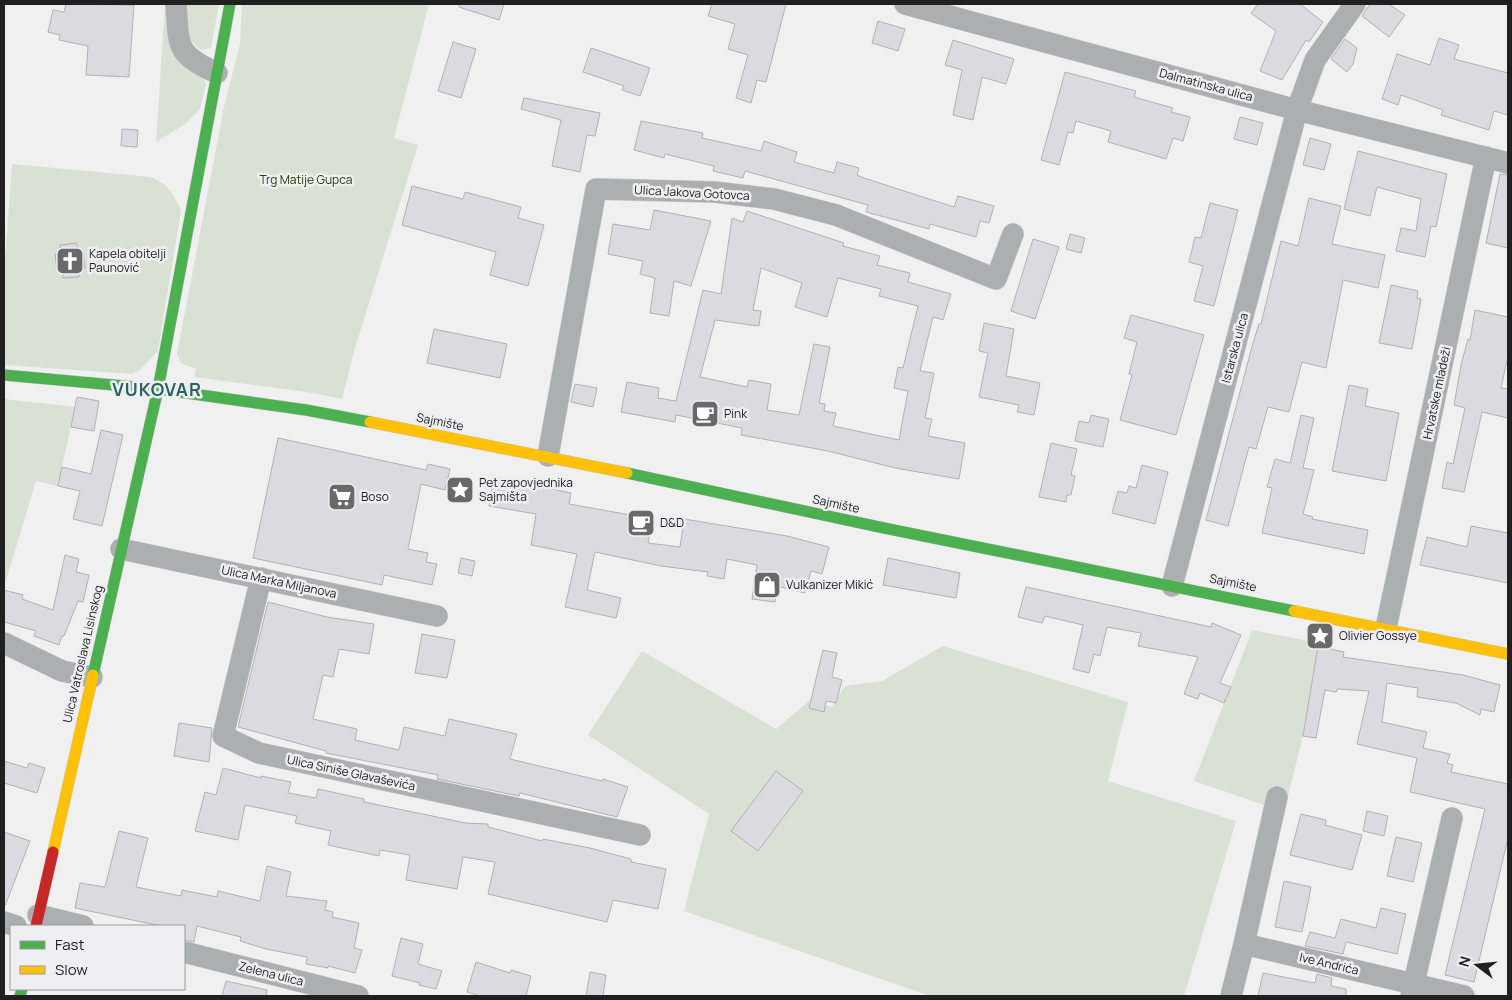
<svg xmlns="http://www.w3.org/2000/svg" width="1512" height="1000" viewBox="0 0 1512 1000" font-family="Manrope,sans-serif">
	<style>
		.green { fill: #d9e0d4 }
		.building { fill: #dadae0; stroke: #b2b2b3; fill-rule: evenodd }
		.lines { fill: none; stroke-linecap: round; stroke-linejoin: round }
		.street-casing { stroke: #cbcbcc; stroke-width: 22 }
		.fast-casing { stroke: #cbcbcc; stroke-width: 12 }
		.slow-casing { stroke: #cbcbcc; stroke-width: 12 }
		.jam-casing { stroke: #cbcbcc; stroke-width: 12 }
		.street { stroke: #abafb0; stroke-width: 21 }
		.fast { stroke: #4caf50; stroke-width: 11 }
		.slow { stroke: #ffc107; stroke-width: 11 }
		.jam { stroke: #c62828; stroke-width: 11 }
		.labels { text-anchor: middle; stroke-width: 5; stroke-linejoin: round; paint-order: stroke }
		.street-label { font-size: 12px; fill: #202021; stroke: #efeff2 }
		.park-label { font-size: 12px; fill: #273b0e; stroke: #efeff2 }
		.poi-label { font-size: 12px; fill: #202021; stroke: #efeff2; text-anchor: start }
		.district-label { font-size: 18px; font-weight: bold; letter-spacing: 1px; fill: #286263; stroke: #efeff2 }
	</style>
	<rect width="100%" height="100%" fill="#f0f0f1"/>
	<path class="green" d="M165 4H171L206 84 200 109 185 124 156 142Z
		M183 4H219L211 48 201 50 190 40Z
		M242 4H429L394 138 418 145 355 348 342 399 313 393 194 377 196 369 181 363 177 354 224 107 240 44Z
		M12 164 151 177C169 185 174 194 181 211L158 351 140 370 132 374 4 365V272Z
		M4 399 75 407 58 486 36 481 4 587Z
		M1252 630 1319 643 1303 736 1284 812 1194 781Z
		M943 646 1128 702 1108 781 1236 821 1184 996H930L684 911 709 814 588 735 642 651 776 729 810 700 832 707 845 686 882 681Z"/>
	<path class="building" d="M66 4 134 5 129 77 86 75 88 46 59 40 60 35 48 32 53 10 64 12Z
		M459 4H504L499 20 459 7Z
		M712 4H786L766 82 757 80 751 103 736 98 748 55 728 49 735 24 708 16Z
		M1258 4H1300L1323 22 1309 42 1306 40 1282 80 1260 71 1276 31 1251 13Z
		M1370 4H1389L1405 15 1389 37 1362 16Z
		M878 21 905 29 898 51 872 43Z
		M1439 38 1459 45 1454 59 1508 73V115L1494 111 1489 130 1441 115 1443 110 1401 95 1398 105 1382 99 1397 54 1430 65Z
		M1345 39 1357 48 1353 64 1347 72 1331 59Z
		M953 40 1014 59 1006 84 982 77 973 120 953 115 962 70 945 65Z
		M453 42 476 49 461 98 438 91Z
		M591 48 650 68 640 96 622 90 624 86 583 72Z
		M1065 72 1136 91 1134 97 1173 108 1171 112 1190 117 1183 141 1173 138 1166 159 1108 142 1111 131 1076 121 1073 133 1068 132 1059 165 1041 160Z
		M524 98 600 113 595 136 587 135 580 172 552 166 561 120 521 109Z
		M1240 117 1263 123 1257 145 1234 139Z
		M641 121 703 133 702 138 761 151 764 141 797 152 794 162 834 173 837 162 859 168 857 175 864 178 954 207 958 196 994 206 989 223 980 221 976 237 930 224 929 229 866 212 868 205 745 171 743 178 713 171 714 166 665 154 664 158 634 150Z
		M122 129 138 130 137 147 121 146Z
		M1310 138 1331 144 1324 170 1303 165Z
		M1358 151 1447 174 1436 227 1431 226 1425 257 1396 251 1401 228 1416 231 1421 199 1377 187 1370 216 1344 209Z
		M1500 174 1508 175V248L1486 243Z
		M412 186 463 199 465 192 521 207 518 218 544 225 528 286 490 275 496 252 402 225Z
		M1309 198 1341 206 1332 244 1385 255 1378 288 1343 280 1326 368 1302 362 1289 412 1268 407 1256 449 1249 447 1228 526 1206 520 1253 343 1259 324H1261L1281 241 1298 246Z
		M1210 203 1238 210 1214 306 1194 301 1203 266 1189 262 1195 237 1201 238Z
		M654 210 711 221 691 286 674 281 669 316 650 313 655 278 640 274 643 261 608 254 613 224 650 230Z
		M747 211 844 243 843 246 880 256 877 265 910 273 908 282 951 294 943 320 933 317 920 371 934 373 925 418 932 419 928 436 965 443 959 479 895 468 828 451 741 435 742 428 676 415 675 422 621 412 627 382 659 388 658 398 676 401 703 290 721 294 732 218 743 222ZM761 268 802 283 795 307 827 317 838 278 881 289 879 296 918 306 903 368 898 367 894 388 908 391 899 440 833 426 836 413 824 411 825 404 819 403 830 347 814 344 799 415 767 410 771 384 749 380 747 387 700 377 715 320 759 326 761 311 753 310Z
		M1070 234 1085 238 1081 253 1066 249Z
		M1033 239 1059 247 1035 319 1011 311Z
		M77 243V252H83L85 268 79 269V277L63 278 62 270H57L55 254 61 253 60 245Z
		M1391 285 1418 291 1417 298 1421 299 1412 349 1379 343Z
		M1475 310 1508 317V356L1501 388 1508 389V418L1482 412 1464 492 1442 488 1447 462 1453 464 1465 408 1454 405 1461 365 1468 339 1470 340Z
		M1131 315 1204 335 1176 435 1120 420 1132 375 1129 374 1137 342 1124 338Z
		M984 323 1014 329 1006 376 1040 383 1034 415 1017 412 1019 405 979 397 988 353 979 351Z
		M434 329 507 344 500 378 427 363Z
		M575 384 597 388 593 407 571 402Z
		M1349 385 1368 389 1365 406 1399 413 1386 481 1332 471Z
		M77 397 99 401 94 431 71 427Z
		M1091 415 1109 419 1103 447 1075 441 1079 421 1089 423Z
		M1301 415 1314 418 1303 468 1314 470 1303 514 1313 517 1312 519 1368 530 1364 554 1262 533 1272 488 1267 487 1275 459 1290 463Z
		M101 430 123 435 102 526 73 519 80 491 58 486 62 467 91 474Z
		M278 438 426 470 428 464 450 469 445 490 421 484 408 549 428 553 426 562 437 564 432 585 384 575 382 585 253 558Z
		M1051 443 1077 449 1071 475 1075 476 1071 495H1067L1066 502 1039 497Z
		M1142 465 1168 472 1155 524 1112 513 1118 491 1127 493 1129 486 1136 488Z
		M494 477 571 493 569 504 653 519 648 543 680 547 684 519 787 536 829 547 822 574 811 571 805 593 777 586 775 602 752 599 757 565 727 559 724 579 707 576 708 572 661 566 595 552 587 590 621 598 616 618 565 607 577 554 531 545 536 514 489 506Z
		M1471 526 1508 533V583L1420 565 1427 537 1467 547Z
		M65 555 79 559 76 572 89 575 83 602 78 601 64 636H62L59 645 34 636 36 631 4 622V590L23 595 22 599 53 610Z
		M461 558 475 561 472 576 458 573Z
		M888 558 960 573 956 598 883 585Z
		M1026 587 1211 627 1212 623 1241 635 1220 683 1231 687 1224 703 1200 693 1198 699 1184 694 1198 657 1138 646 1141 633 1107 627 1100 656 1094 654 1089 673 1073 669 1083 625 1045 616 1042 623 1018 617Z
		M268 602 327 617 374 624 369 654 339 649 333 677 323 675 313 719 357 729 355 740 399 750 404 727 445 736 449 719 517 734 510 759 602 781 603 779 628 787 617 817 520 793 519 796 437 779 438 775 326 753V751L238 727Z
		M422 634 455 640 447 678 415 673Z
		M1318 646 1344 652 1343 657 1463 675 1500 685 1494 712 1481 709 1480 715 1456 703 1417 697 1418 688 1387 683 1382 722 1427 732 1423 748 1450 754 1447 763 1453 765 1451 772 1508 784V838L1474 982 1445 975 1485 809 1410 792 1417 758 1357 744 1369 691 1337 689 1336 692 1325 690 1316 738 1303 736Z
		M823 650 837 653 832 677 842 680 836 703 826 701 824 712 809 708Z
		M179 723 212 728 209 762 174 756Z
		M4 761 27 768 29 763 45 768 37 793 4 783Z
		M223 768 261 778V776L291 782 288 793 316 798 318 789 364 799V802L466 823 488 824V827L542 841 543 839 590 848 631 859V862L666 869 658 909 613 900 607 922 488 894 495 862 463 857 457 889 406 880 410 855 380 850 379 856 328 845 331 831 295 823 297 816 245 805 238 840 195 831 205 792 216 795Z
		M776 771 803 791 758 851 731 831Z
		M1367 811 1388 816 1384 836 1363 831Z
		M1301 814 1326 820 1325 825 1362 835 1352 870 1290 855Z
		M119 831 148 838 136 887 181 896 182 890 217 897 218 891 260 901 267 866 291 872 286 896 327 901 325 910 333 912 332 917 359 923 354 948 362 950 355 973 328 966V968L306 964 307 957 266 949 240 941 241 937 197 926 194 942 184 940V926H161L75 908 80 883 105 887Z
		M4 832 30 841 5 906 4 905Z
		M1396 837 1422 843 1413 882 1387 876Z
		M1284 881 1311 887 1302 932 1275 927Z
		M1381 908 1406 914 1397 954 1346 942 1343 954 1305 946 1310 932 1335 938 1341 919 1376 928Z
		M401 938 423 944 418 964 442 971 436 989 419 985 420 983 392 976Z
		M476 962 510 973 511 970 531 976 526 996H480L467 992Z
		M590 972 606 975 603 996H586Z
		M1263 973 1315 983 1317 974 1332 978 1331 986 1346 989V996H1258Z
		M226 981 267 990 266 996H222Z"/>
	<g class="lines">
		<defs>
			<path id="street" d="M176 4C179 46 175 54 217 73
				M905 4 1297 110 1508 163
				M548 456 596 189 715 192 774 199 836 215 996 279 1013 234
				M121 549 437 616
				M261 578 223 736 259 753 640 835
				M1172 586 1297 110 1315 60 1355 4
				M1386 628 1486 157
				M4 643 62 671 92 677
				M1277 797 1244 944 1464 996
				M38 915 83 926
				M4 922 16 926
				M184 952 358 996
				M1231 996 1244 944
				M1411 996 1452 818"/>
			<path id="fast" d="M230 4 158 389 306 410 370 422
				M4 375 158 389 93 675
				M627 473 884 528 1294 611
				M20 996 22 989"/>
			<path id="slow" d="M370 422 627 473
				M1294 611 1508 654
				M53 852 93 675"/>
			<path id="jam" d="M36 926 53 852"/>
		</defs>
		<use href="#street" class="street-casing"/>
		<use href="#fast" class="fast-casing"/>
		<use href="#slow" class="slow-casing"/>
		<use href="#jam" class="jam-casing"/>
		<use href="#street" class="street"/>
		<use href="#fast" class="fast"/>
		<use href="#slow" class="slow"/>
		<use href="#jam" class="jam"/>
	</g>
	<defs>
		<symbol id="church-square" viewBox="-11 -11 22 22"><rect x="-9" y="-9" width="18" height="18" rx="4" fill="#69696a" stroke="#efeff2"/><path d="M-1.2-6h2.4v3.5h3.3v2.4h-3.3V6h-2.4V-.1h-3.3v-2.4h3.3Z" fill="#fff"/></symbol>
		<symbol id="cafe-square" viewBox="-11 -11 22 22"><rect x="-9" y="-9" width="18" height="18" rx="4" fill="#69696a" stroke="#efeff2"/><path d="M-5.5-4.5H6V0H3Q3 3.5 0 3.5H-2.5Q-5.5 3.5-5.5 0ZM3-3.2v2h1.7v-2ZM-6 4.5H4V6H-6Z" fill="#fff"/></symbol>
		<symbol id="sight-square" viewBox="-11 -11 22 22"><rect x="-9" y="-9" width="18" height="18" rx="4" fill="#69696a" stroke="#efeff2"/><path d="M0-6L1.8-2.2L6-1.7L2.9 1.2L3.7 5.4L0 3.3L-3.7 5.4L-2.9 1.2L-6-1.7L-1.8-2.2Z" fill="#fff"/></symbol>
		<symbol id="supermarket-square" viewBox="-11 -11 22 22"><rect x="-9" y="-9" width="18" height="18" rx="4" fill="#69696a" stroke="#efeff2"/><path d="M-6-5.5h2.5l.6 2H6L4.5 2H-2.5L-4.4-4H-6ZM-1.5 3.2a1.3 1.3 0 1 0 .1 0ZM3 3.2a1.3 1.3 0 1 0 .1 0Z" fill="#fff"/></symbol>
		<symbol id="shop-square" viewBox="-11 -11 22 22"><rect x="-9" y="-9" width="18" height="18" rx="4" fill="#69696a" stroke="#efeff2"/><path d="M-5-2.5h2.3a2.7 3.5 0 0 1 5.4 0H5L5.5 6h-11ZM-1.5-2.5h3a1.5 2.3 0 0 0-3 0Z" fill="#fff"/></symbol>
	</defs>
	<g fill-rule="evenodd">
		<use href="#church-square" x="54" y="245" width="32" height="32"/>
		<use href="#cafe-square" x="689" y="398" width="32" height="32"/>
		<use href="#sight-square" x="444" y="474" width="32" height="32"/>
		<use href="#supermarket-square" x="326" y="481" width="32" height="32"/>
		<use href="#cafe-square" x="625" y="507" width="32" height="32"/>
		<use href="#shop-square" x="751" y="569" width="32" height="32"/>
		<use href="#sight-square" x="1304" y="620" width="32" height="32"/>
	</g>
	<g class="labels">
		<g class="street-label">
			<text transform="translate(1206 85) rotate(15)" y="4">Dalmatinska ulica</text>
			<text transform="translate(692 193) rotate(3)" y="4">Ulica Jakova Gotovca</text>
			<text transform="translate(1235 348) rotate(-75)" y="4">Istarska ulica</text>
			<text transform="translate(1437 393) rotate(-78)" y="4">Hrvatske mladeži</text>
			<text transform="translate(440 422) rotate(11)" y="4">Sajmište</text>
			<text transform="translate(836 504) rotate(12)" y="4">Sajmište</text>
			<text transform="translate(279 582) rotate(12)" y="4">Ulica Marka Miljanova</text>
			<text transform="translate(1233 583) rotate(11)" y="4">Sajmište</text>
			<text transform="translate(83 654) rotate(-77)" y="4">Ulica Vatroslava Lisinskog</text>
			<text transform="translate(351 773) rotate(12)" y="4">Ulica Siniše Glavaševića</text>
			<text transform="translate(1329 964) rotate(13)" y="4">Ive Andrića</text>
			<text transform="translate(271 974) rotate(14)" y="4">Zelena ulica</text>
		</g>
		<g class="park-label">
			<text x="306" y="184">Trg Matije Gupca</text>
		</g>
		<g class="poi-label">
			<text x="89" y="258">Kapela obitelji<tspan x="89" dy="14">Paunović</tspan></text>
			<text x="724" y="418">Pink</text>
			<text x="479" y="487">Pet zapovjednika<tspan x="479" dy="14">Sajmišta</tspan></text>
			<text x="361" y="501">Boso</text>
			<text x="660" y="527">D&amp;D</text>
			<text x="786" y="589">Vulkanizer Mikić</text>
			<text x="1339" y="640">Olivier Gossye</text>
		</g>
		<g class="district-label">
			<text x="157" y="396">VUKOVAR</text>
		</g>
	</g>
	<rect width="1512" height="1000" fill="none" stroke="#202021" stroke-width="10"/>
	<rect x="10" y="925" width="175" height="65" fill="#efeff2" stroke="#9c9c9e"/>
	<rect x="20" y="941" width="25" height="8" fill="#4caf50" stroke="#9c9c9e"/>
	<text x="55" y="950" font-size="15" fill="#202021">Fast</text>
	<rect x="20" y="966" width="25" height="8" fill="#ffc107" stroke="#9c9c9e"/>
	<text x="55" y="975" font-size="15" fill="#202021">Slow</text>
	<g transform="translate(1477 965) rotate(286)" stroke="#efeff2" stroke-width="4" paint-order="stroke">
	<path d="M0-4L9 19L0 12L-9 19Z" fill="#202021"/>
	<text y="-8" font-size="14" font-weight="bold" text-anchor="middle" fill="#202021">N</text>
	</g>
</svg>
